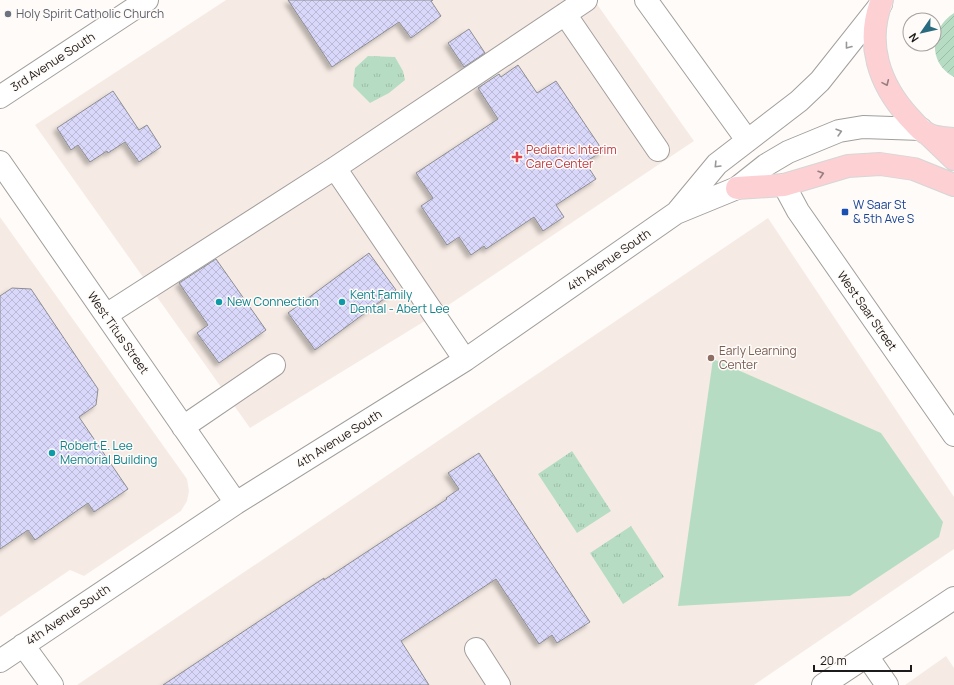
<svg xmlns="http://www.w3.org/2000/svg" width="954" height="685" viewBox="0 0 954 685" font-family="Manrope,sans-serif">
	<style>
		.built { fill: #f6ebe4 }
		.park { fill: url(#park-tufts) }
		.garden { fill: url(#garden-furrows) }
		.pitch { fill: #b6ddc4 }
		.building { fill: url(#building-cross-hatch); stroke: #8d8d91; filter: url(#shadow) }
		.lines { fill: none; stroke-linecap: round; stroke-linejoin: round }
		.minor-casing { stroke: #a29e9c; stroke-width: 24 }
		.major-casing { stroke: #d6d6d6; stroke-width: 24 }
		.minor { stroke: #fff; stroke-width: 22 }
		.major { stroke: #fdd0d4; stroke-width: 22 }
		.oneway { stroke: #999898 }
		.oneway2 { stroke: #987e80 }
		.worship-dot { fill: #6b7280; stroke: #fffbf8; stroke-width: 1.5 }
		.health-dot { fill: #e0444e; stroke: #fffbf8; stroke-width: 1.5 }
		.transit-dot { fill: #1a4fb4; stroke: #fffbf8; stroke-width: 1.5 }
		.culture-dot { fill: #0f9aa8; stroke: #fffbf8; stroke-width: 1.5 }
		.education-dot { fill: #8d6e63; stroke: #fffbf8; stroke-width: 1.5 }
		.labels { text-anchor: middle; stroke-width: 3; stroke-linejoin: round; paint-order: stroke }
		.worship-label { font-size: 12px; fill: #5b616d; stroke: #fffbf8; text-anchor: start }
		.street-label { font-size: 12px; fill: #1c1a1a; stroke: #fffbf8 }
		.health-label { font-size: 12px; fill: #be3a42; stroke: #fffbf8; text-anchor: start }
		.transit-label { font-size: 12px; fill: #164399; stroke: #fffbf8; text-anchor: start }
		.culture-label { font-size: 12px; fill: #0d838f; stroke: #fffbf8; text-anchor: start }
		.education-label { font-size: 12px; fill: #785e54; stroke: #fffbf8; text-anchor: start }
	</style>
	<defs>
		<pattern id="park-tufts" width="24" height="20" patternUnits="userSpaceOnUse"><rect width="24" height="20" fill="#b6ddc4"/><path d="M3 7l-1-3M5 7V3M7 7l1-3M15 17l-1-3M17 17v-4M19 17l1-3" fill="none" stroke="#9cbda8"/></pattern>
		<pattern id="garden-furrows" width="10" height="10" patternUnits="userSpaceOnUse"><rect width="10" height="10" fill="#b6ddc4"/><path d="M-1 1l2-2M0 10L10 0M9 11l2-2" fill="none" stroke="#9cbda8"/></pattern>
		<pattern id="building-cross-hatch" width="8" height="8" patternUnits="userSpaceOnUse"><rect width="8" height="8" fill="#d9d8fa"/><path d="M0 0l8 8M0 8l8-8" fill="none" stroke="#bab9d6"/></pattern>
		<filter id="shadow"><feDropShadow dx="-3.5" dy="3.5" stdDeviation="2" flood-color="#0004"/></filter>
	</defs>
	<rect width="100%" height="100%" fill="#fffbf8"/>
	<path class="built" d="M226 0H594L694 141 420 324 250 428 35 125Z
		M0 217 187 479 189 491 187 501 181 511 84 576 70 570 0 617Z
		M768 218 954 497V549L754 685H77Z
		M946 656 954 668V685H905Z"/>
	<path class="park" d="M368 56 395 57 403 71 405 80 389 93 370 103 353 86 355 68Z
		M572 451 611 511 577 533 538 474Z
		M631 526 664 577 623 604 590 553Z"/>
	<path class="garden" d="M954 13V77C927 63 930 28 954 13Z"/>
	<path class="pitch" d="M713 359 881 433 943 522 939 537 850 596 678 606Z"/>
	<path class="building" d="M288 0H433L431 1 441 16 411 38 399 22 332 67Z
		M469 29 485 53 464 67 448 43Z
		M518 65 537 93 556 81 603 151 585 162 596 179 556 205 564 217 543 231 534 217 486 249 484 246 471 255 459 237 447 245 421 206 433 198 416 173 498 119 478 88 499 74 501 77Z
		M113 91 139 130 147 125 161 147 139 162 125 142 108 153 107 151 90 162 78 145 71 150 57 128Z
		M369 253 396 290 315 350 288 313Z
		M216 259 266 330 219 363 197 333 208 325 179 283Z
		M12 288 31 289 98 389 96 405 79 417 128 489 94 512 88 503 35 540 28 530 0 549V296Z
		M479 453 590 622 557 643 552 635 539 644 496 579 401 641 429 685H163L324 578V580L447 499 446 498 459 489 448 473Z"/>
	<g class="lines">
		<defs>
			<path id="minor" d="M646 0 747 140
				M565 14 658 150
				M0 97 147 0
				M0 162 236 503
				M335 168 465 360
				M784 185 798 211 954 435
				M678 211 717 164 799 101 820 81 881 4
				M106 315 335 168 586 0
				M183 427 274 365
				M23 645 52 685
				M476 649 499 685
				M867 656 887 685
				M0 661 236 503 465 360 676 213 737 188 766 165 788 152 839 131 863 127 921 129
				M823 685 954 598"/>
			<path id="major" d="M882 0C865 43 879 84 909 117 915 123 921 132 930 135 937 138 946 138 954 139
				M929 135 954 159
				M737 188 784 185 848 166 880 164 914 169 954 185"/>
		</defs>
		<use href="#minor" class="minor-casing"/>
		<use href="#major" class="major-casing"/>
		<use href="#minor" class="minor"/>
		<use href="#major" class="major"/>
	</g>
	<defs><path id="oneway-chevron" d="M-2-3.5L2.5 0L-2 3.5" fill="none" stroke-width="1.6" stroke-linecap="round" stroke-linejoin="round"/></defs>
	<g class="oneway">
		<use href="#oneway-chevron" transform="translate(848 46) rotate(128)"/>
		<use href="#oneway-chevron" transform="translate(839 132) rotate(-16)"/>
		<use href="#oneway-chevron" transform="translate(717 165) rotate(134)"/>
	</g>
	<g class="oneway2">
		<use href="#oneway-chevron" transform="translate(886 83) rotate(66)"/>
		<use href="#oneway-chevron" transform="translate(821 174) rotate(-17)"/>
	</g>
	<circle class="worship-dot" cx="8" cy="14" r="4"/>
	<path class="health-dot" d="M515 151h4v4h4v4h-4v4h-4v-4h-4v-4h4z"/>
	<rect class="transit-dot" x="841" y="208" width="8" height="8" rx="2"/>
	<g class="culture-dot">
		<circle cx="219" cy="302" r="4"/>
		<circle cx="342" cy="302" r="4"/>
		<circle cx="52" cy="453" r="4"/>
	</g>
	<circle class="education-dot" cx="711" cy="358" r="4"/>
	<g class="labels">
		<g class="worship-label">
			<text x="16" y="18">Holy Spirit Catholic Church</text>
		</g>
		<g class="street-label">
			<text transform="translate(53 62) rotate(-33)" y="4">3rd Avenue South</text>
			<text transform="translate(609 260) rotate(-35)" y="4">4th Avenue South</text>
			<text transform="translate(867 311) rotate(55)" y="4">West Saar Street</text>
			<text transform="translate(118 333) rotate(55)" y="4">West Titus Street</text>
			<text transform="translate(339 439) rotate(-32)" y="4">4th Avenue South</text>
			<text transform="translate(68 615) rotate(-34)" y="4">4th Avenue South</text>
		</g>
		<g class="health-label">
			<text x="526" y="154">Pediatric Interim<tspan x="526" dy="14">Care Center</tspan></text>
		</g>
		<g class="transit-label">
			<text x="853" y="209">W Saar St<tspan x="853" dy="14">&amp; 5th Ave S</tspan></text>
		</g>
		<g class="culture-label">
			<text x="350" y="299">Kent Family<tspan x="350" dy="14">Dental - Abert Lee</tspan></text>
			<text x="227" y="306">New Connection</text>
			<text x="60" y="450">Robert E. Lee<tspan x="60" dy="14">Memorial Building</tspan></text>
		</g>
		<g class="education-label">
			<text x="719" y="355">Early Learning<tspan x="719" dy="14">Center</tspan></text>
		</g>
	</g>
	<g transform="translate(922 32) rotate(236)"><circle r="19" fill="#fffbf8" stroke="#a4a19f"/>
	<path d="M0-3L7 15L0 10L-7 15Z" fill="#2a6c7f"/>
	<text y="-6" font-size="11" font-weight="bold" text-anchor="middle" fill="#1c1a1a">N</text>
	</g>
	<path d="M814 665v6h97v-6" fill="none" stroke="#1c1a1a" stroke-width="2"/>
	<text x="820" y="665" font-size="12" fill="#1c1a1a" stroke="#fffbf8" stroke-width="3" paint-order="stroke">20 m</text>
</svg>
